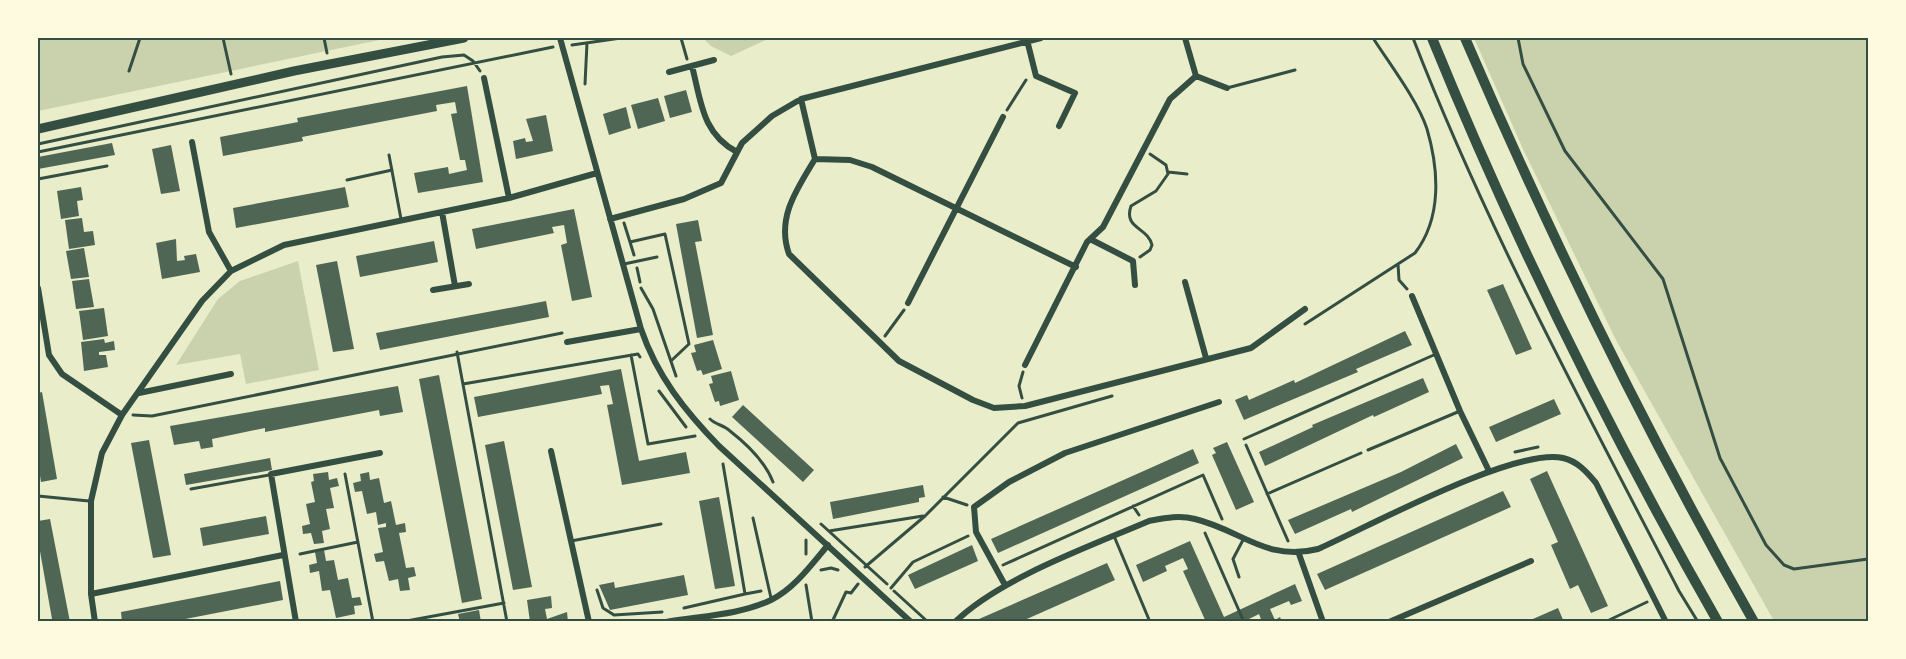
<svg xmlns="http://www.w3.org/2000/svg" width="1906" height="659" viewBox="0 0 1906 659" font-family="Georgia,serif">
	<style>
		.green { fill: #cad2ad }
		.building { fill: #4f6655 }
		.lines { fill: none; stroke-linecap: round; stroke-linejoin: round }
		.path { stroke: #344e41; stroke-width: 3 }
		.service { stroke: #344e41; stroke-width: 3 }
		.minor { stroke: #344e41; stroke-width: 6 }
		.secondary { stroke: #344e41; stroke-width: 9 }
		.primary { stroke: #344e41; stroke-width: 10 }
		.neatline { fill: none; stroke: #344e41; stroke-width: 2 }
	</style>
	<rect width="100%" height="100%" fill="#e9edc9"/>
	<path class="green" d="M38 38H389L38 111Z
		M703 38H770L731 56 711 46Z
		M1474 38H1868V621H1774L1617 342 1523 149Z
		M298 261 319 370 246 384 240 354 176 365 218 299 240 281Z"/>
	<path class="building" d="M467 86 483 182 418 193 414 173 448 167 449 174 467 170 465 160H460L451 114 457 113 455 102 436 105 437 111 302 137 303 141 223 156 220 137 298 122 297 118Z
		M686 90 692 112 670 118 664 96Z
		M658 98 665 121 638 129 631 105Z
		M626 107 631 128 609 135 603 114Z
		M546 115 553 151 516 159 513 141 525 138 526 142 533 141 526 119Z
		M112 143 115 155 38 169V157Z
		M171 145 180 191 161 194 152 149Z
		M81 187 83 200 77 201 79 216 61 219 57 191Z
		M345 187 349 207 236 228 233 208Z
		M574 209 592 297 572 301 561 245 567 243 564 225 552 227 554 233 476 249 472 229Z
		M82 218 84 232 93 231 95 245 69 249 65 220Z
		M698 220 702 241 695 242 713 335 697 338 676 224Z
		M176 239 177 261 185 260 184 256 196 254 200 272 162 279 156 243Z
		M434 241 438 262 360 277 356 256Z
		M84 248 89 277 71 279 66 251Z
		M337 261 354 349 333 352 316 265Z
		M89 279 94 307 76 309 72 281Z
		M1503 284 1532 349 1516 355 1487 290Z
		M546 301 549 317 380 350 376 333Z
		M104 308 108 336 83 340 79 311Z
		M1405 331 1412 345 1356 369 1358 372 1244 420 1235 400 1247 395 1249 400 1294 380 1295 383Z
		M104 339 105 343 114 341 115 350 99 352V355H106L108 367 84 371 81 342Z
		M713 340 722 369 703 375 701 370 697 371 691 353 696 352 694 345Z
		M621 369 639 461 686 452 690 473 622 485 607 405 613 404 609 385 600 386 602 394 478 417 474 397Z
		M731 371 739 400 720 406 719 401 715 402 709 384 713 383 711 376Z
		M439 375 482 599 462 603 419 379Z
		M1423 378 1429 392 1374 417 1373 415 1265 466 1259 452 1313 427 1312 425Z
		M398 386 403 412 380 416 379 410 265 432V428L212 439 213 447 201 449 199 441 174 445 170 426Z
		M42 392 57 479 41 482 38 463V393Z
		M1554 399 1561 414 1496 442 1489 427Z
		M743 405 814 470 803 482 732 417Z
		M149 440 171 555 153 558 131 443Z
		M504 441 532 587 513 590 485 445Z
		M1227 442 1254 502 1236 510 1212 455 1216 453 1213 448Z
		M1456 444 1463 458 1352 512 1351 509 1295 534 1288 520 1401 472Z
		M1193 449 1199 463 998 553 991 539Z
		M270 458 272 470 186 485 184 474Z
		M1547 471 1608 606 1591 613 1578 585 1570 589 1551 545 1558 542 1530 479Z
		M328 472 329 480 337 478 339 486 330 488 334 508 326 509 330 529 322 531 324 543 314 544 311 533 303 534 302 526 310 524 306 504 315 502 311 482 314 481 313 474Z
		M369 472 370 480 379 478 384 503 391 501 396 525 405 523 406 532 399 533 406 568 414 567 416 576 408 578 410 590 400 591 398 579 389 581 384 561 376 562 374 554 383 552 378 528 386 527V523L378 525 376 512 367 514 362 491 355 492 353 483 361 481 360 474Z
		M923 485 925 497 919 498V502L833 519 830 502Z
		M1503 491 1511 507 1325 590 1317 574Z
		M719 497 735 586 715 589 699 501Z
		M266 516 269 534 203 546 200 528Z
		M50 519 70 622H49L52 619 38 540V521Z
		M1190 541 1224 617 1295 584 1302 601 1291 605 1289 601 1270 609 1275 620 1280 617 1282 622H1262L1259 614 1243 622H1206L1183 571 1188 569 1183 558 1165 566 1167 571 1143 582 1136 565Z
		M972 545 978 561 915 589 908 575Z
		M324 550 326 561 334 560 338 580 348 578 352 598 360 597 362 605 354 606 355 614 336 618 330 590 322 591 319 571 310 573 309 565 317 563 315 552Z
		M1107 563 1115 580 1020 622H980L979 619Z
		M684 575 688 595 610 610 599 585 614 582 615 588Z
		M280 581 283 600 170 622H122L121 612Z
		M551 596 552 608 545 609 547 619 567 612 568 622H530L527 600Z
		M1558 608 1564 622H1526Z
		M479 610 481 622H460L458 614Z"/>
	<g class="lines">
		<path class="path" d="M223 38 231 74
			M324 38 327 53
			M681 38 687 59
			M1413 38C1487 229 1585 409 1679 591L1698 622
			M1518 38 1523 64 1565 151 1663 279 1720 458 1766 545 1784 565 1794 569 1868 559
			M572 45 621 38
			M129 71 140 38
			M585 84 587 43
			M1007 110 1026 80
			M38 144 442 57 464 55 473 61 480 71
			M38 152 553 47
			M1168 172 1187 174
			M624 223 630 242
			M634 255 630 242 665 234 689 344 672 360
			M1140 257 1150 250 1152 245C1148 227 1123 229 1131 206L1156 191 1168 174 1166 165 1150 154
			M1398 264 1399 280 1407 289
			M637 268 640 282
			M641 288 653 309 676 376
			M1305 324 1415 253C1442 218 1439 170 1427 129 1418 101 1389 63 1373 38
			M885 336 904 310
			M457 352 507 622
			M631 355 648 444 695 436
			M463 384 638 354 640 357
			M659 391 686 427
			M1022 398 1019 386 1023 372
			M133 415 152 416 562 333
			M710 419C716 425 724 425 730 431 748 445 765 461 773 482
			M1246 445 1288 541
			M1515 452 1538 447
			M345 474 373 622
			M1267 494 1361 453
			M943 497 967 505
			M1133 506 1139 515
			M821 524 887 584
			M829 531 923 516
			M1205 533 1244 622
			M806 540V554
			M300 554 358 542
			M1003 565 1203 475 1222 519
			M865 567 925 516 1018 423 1112 396
			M821 570 831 568 838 570
			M806 585 812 622
			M891 588 913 562 968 536
			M597 590 603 608 614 615 662 612
			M894 591 928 622
			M745 594 761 591
			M684 608 745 594 723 464
			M401 622 504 603
			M832 622 846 592 851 593 858 584
			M1605 622 1647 602"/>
		<path class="service" d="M1227 88 1295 70
			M389 155 401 219
			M38 179 107 166
			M347 180 392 170
			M624 264 657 257
			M1244 439 1436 354
			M1368 450 1460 411
			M191 489 269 475
			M38 496 89 501
			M753 518 771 598
			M1114 536 1150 622
			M571 541 661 524
			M1239 577 1233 559 1243 540"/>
		<path class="minor" d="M560 38 641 329C657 376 685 411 719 446L911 622
			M1185 38 1196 76
			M1027 40 1036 76 1075 93 1059 126
			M692 66C701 101 702 134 737 152
			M669 72 714 60
			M1196 76 1227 88
			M484 78 509 198
			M801 99 815 159C797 189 776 218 789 254L899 361 973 400 994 408 1025 406 1251 348 1305 309
			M192 142 209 232 231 271
			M815 159 850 160 872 167 1076 267
			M442 212 455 286
			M610 219 684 199 721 183 742 143 772 116 801 99 1041 38
			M1090 239 1133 261 1135 285
			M1185 282 1206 358
			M38 288 49 355 62 374 122 415
			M433 290 469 284
			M1412 296 1460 411 1489 471
			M908 303 1003 117
			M567 342 641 329
			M1025 365 1087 242 1103 227 1170 99 1196 76
			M139 393 231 374
			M551 451 589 622
			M1299 554 1323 622
			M1005 585 976 532 974 507 1009 482 1065 453 1219 402
			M91 594 283 555
			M95 622 91 594V501L102 453 122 415 202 301 231 271 284 245 509 198 597 173
			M296 622 271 474 380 453
			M666 622C700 616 740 615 771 600 794 589 812 564 828 545
			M955 622C1000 578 1091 546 1149 521 1165 518 1179 515 1195 519 1241 530 1266 562 1318 549 1368 527 1515 447 1563 458 1577 461 1587 472 1596 483L1666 622
			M1389 622 1531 561"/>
		<path class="secondary" d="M38 129 294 71 464 38"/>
		<path class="primary" d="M1432 38C1514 239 1610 433 1718 622
			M1465 38C1551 238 1646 432 1754 622"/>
	</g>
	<rect width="1906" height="659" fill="none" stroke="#fefae0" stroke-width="78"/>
	<rect x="39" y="39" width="1828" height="581" class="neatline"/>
</svg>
